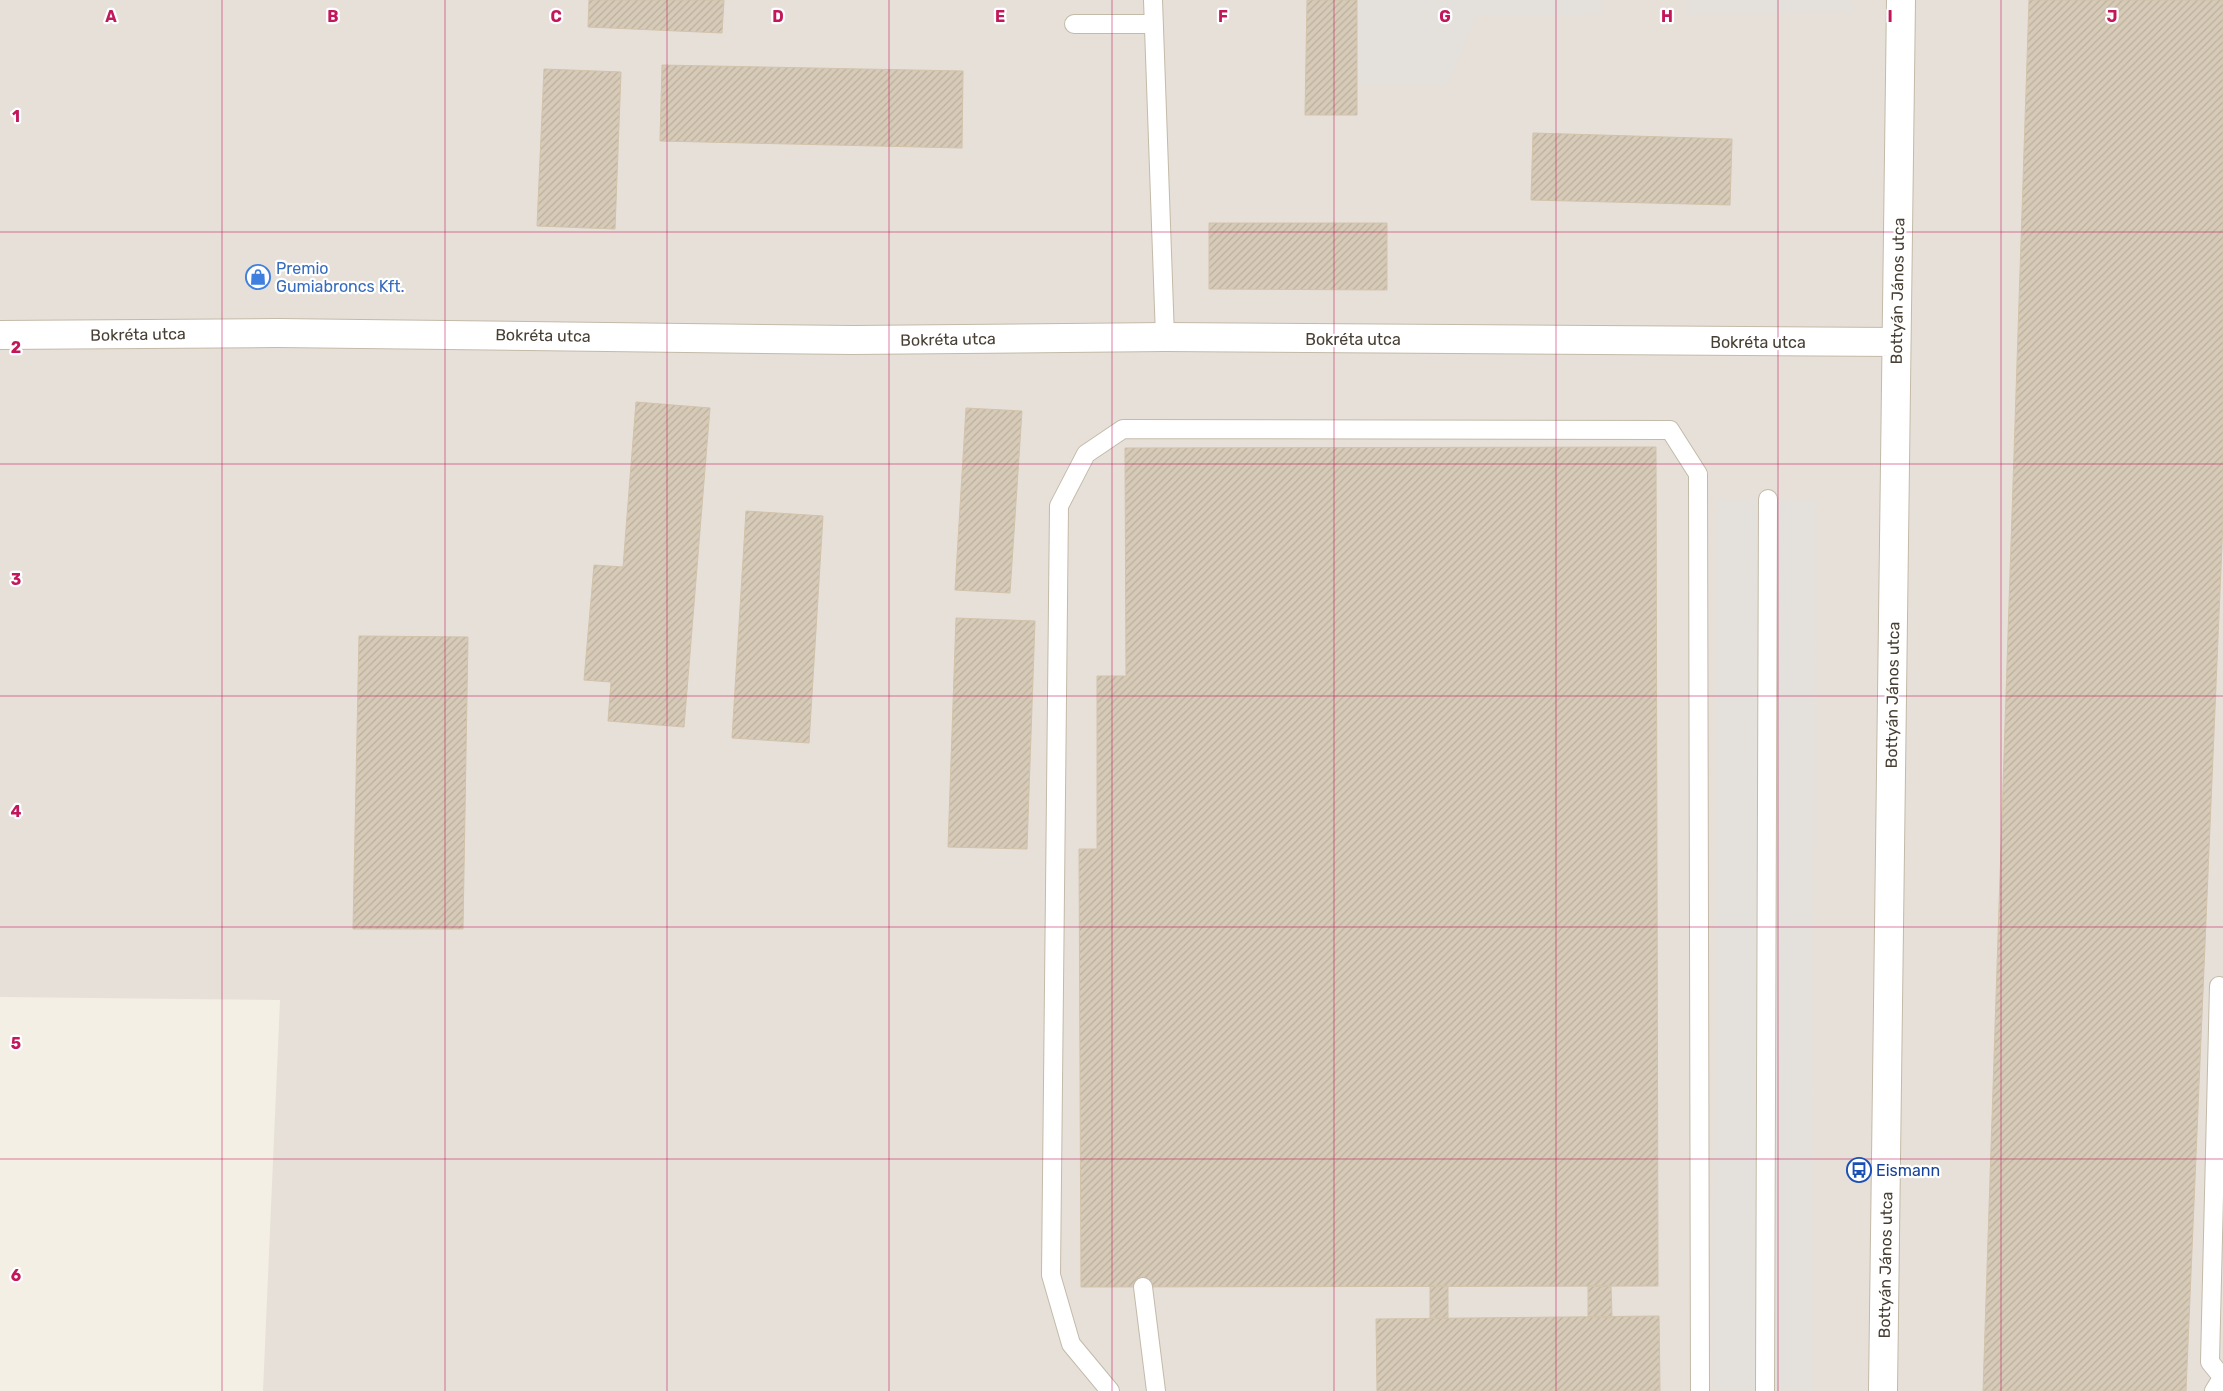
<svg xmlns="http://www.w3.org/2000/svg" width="2223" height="1391" viewBox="0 0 2223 1391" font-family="Rubik,sans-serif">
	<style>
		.industrial { fill: #e6e0d9 }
		.parking { fill: #e4e1dd }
		.building { fill: url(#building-hatch); stroke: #d2c3aa }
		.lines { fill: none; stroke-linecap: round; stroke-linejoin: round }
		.lane-casing { stroke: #c3baa8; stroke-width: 20 }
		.street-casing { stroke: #c3baa8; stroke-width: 30 }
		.lane { stroke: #fff; stroke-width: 18 }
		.street { stroke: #fff; stroke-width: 28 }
		.grid { fill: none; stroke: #c2185b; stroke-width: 1; stroke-opacity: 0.55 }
		.labels { text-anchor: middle; stroke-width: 4.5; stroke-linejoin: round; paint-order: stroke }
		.shop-label { font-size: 16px; fill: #366cbe; stroke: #fff; text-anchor: start }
		.street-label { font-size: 16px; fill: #473f33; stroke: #fff }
		.transit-label { font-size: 16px; fill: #164399; stroke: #fff; text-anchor: start }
		.grid-label { font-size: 16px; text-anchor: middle; font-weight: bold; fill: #c2185b; stroke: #fff; stroke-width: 4.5; stroke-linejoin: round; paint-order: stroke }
	</style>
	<defs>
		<pattern id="building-hatch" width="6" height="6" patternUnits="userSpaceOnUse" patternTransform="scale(1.25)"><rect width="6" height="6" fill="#d7cbb8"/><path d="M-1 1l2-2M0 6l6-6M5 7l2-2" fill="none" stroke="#baaf9f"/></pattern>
	</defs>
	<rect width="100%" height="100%" fill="#f4efe4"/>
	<path class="industrial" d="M0 0H2223V1391H263L280 1000 0 997Z"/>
	<path class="parking" d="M1357 0H1602V14L1475 16 1448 86 1355 83Z
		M1688 0H1852L1851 12 1688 13Z
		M1717 499H1815L1813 1390 1714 1389Z"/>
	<path class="building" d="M589 0H724L722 33 588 27Z
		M1307 0H1357V115H1305Z
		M2029 0H2223V521L2186 1391H1983Z
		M662 65 963 71 962 148 660 141Z
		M544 69 621 72 615 229 537 226Z
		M1533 133 1732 139 1730 205 1531 200Z
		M1209 223H1387V290L1209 289Z
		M636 402 710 408 684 727 608 721 611 682 584 680 594 565 623 567Z
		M966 408 1022 411 1010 593 955 590Z
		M1656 447 1658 1286 1081 1287 1079 849H1097V676H1126L1125 448Z
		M746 511 823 516 809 743 732 738Z
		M956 618 1035 621 1027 849 948 847Z
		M359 636 468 637 463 929H353Z
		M1430 1286H1448V1318H1430Z
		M1588 1286H1611L1612 1317H1588Z
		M1659 1316 1660 1391H1377L1376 1319Z"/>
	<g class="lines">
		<defs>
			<path id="lane" d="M1153 0 1165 337
				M1074 24H1154
				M2219 986 2210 1362 2223 1378
				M1143 1287 1156 1391
				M1110 1391 1071 1344 1051 1275 1059 506 1086 454 1123 429 1670 430 1698 474 1700 1391
				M1765 1391 1768 499
				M2214 1391 2222 1378"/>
			<path id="street" d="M0 335 277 333 853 340 1165 337 1896 342
				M1883 1391 1901 0"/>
		</defs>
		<use href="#lane" class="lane-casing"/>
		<use href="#street" class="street-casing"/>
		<use href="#lane" class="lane"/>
		<use href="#street" class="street"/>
	</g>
	<path class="grid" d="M222 0V1391M445 0V1391M667 0V1391M889 0V1391M1112 0V1391M1334 0V1391M1556 0V1391M1778 0V1391M2001 0V1391M0 232H2223M0 464H2223M0 696H2223M0 927H2223M0 1159H2223"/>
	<defs>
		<symbol id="shop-ring" viewBox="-11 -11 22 22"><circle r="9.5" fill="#fff" stroke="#3f7fe0" stroke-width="1.5"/><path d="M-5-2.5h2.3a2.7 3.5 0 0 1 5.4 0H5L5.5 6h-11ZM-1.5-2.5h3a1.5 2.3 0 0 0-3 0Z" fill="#3f7fe0"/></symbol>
		<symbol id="bus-ring" viewBox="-11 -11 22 22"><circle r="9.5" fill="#fff" stroke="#1a4fb4" stroke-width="1.5"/><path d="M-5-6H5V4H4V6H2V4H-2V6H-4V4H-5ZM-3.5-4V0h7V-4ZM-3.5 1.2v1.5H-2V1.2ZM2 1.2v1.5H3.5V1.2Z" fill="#1a4fb4"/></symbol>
	</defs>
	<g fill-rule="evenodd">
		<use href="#shop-ring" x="244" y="263" width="28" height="28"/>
		<use href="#bus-ring" x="1845" y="1156" width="28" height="28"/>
	</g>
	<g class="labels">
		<g class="shop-label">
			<text x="276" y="274">Premio<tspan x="276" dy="18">Gumiabroncs Kft.</tspan></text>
		</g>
		<g class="street-label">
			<text transform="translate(1897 291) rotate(-89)" y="6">Bottyán János utca</text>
			<text transform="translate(138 334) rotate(-1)" y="6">Bokréta utca</text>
			<text transform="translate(543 335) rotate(1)" y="6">Bokréta utca</text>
			<text transform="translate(948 339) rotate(-1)" y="6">Bokréta utca</text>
			<text x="1353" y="345">Bokréta utca</text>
			<text x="1758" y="348">Bokréta utca</text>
			<text transform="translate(1892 695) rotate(-89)" y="6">Bottyán János utca</text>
			<text transform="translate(1885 1265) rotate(-89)" y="6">Bottyán János utca</text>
		</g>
		<g class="transit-label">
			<text x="1876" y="1176">Eismann</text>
		</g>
	</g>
	<g class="grid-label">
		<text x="111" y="22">A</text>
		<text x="333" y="22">B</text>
		<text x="556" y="22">C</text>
		<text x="778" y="22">D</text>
		<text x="1000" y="22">E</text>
		<text x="1223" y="22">F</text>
		<text x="1445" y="22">G</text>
		<text x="1667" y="22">H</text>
		<text x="1890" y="22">I</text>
		<text x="2112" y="22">J</text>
		<text x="16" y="122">1</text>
		<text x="16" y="353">2</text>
		<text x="16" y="585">3</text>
		<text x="16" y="817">4</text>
		<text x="16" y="1049">5</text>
		<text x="16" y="1281">6</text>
	</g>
</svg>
